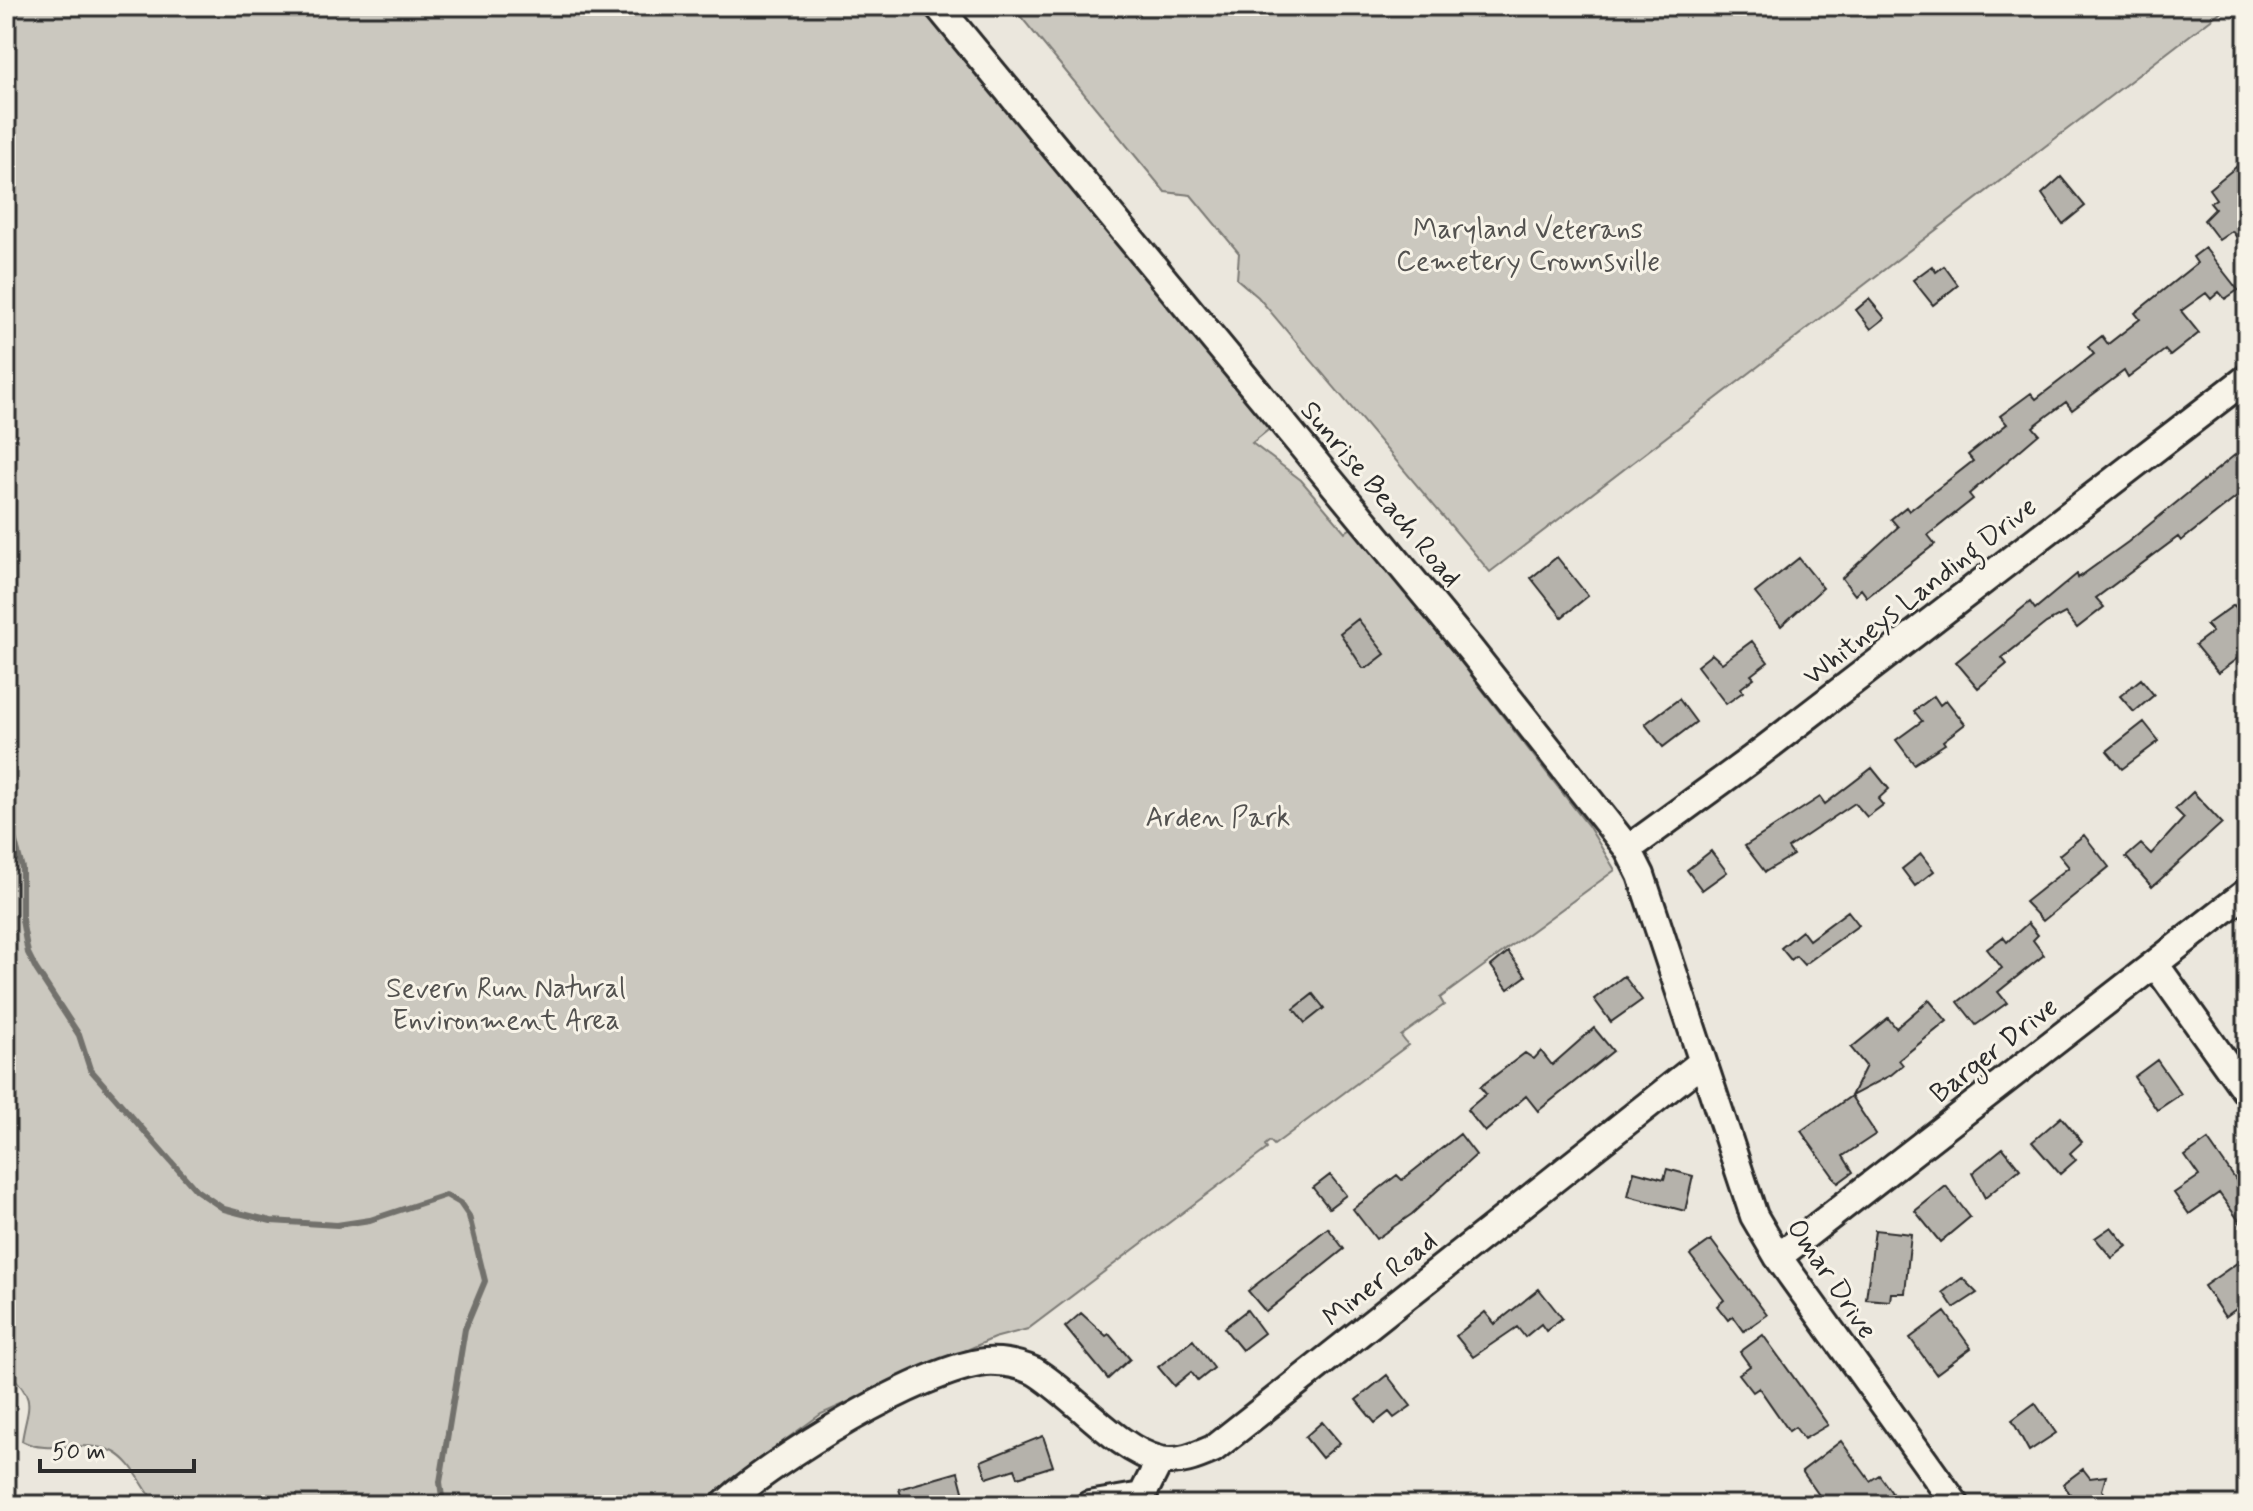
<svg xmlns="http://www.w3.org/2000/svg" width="2253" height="1511" viewBox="0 0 2253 1511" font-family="Mynerve,sans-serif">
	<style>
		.green { fill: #cbc8bf; stroke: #7b7a75; stroke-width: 2 }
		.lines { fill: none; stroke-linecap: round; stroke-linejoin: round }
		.stream { stroke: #72716c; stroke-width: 6 }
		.building { fill: #b5b2ab; stroke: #2b2b2b; stroke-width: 2 }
		.minor-casing { stroke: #2b2b2b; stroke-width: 32 }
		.minor { stroke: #f7f3e8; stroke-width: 26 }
		.labels { text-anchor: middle; stroke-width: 6; stroke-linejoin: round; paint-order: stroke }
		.park-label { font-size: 28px; fill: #535250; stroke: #f7f3e8 }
		.street-label { font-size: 28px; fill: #2b2b2b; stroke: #f7f3e8 }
	</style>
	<rect width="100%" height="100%" fill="#ebe7dd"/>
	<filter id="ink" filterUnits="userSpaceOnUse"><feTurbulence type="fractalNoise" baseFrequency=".0125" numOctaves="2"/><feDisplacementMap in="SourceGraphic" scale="16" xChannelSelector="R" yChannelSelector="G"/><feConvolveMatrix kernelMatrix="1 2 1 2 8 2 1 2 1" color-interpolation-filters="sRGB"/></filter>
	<g filter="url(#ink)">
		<path class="green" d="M6 6H929L1273 426 1252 443 1301 480 1345 532 1355 526 1589 827 1615 870 1440 998 1444 1005 1401 1036 1408 1045 1274 1145 1270 1141 1265 1145 1267 1149 1028 1329 994 1338 821 1414 727 1482 706 1505H158C142 1489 135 1463 114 1452 84 1438 50 1456 22 1441 27 1407 38 1401 10 1374H6Z
			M1012 6H2228L1490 572 1258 297 1237 279 1239 253 1191 195 1165 192Z"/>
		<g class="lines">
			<path class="stream" d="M6 808 22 868V920L28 953 36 969 79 1035 90 1069 196 1190 224 1209 239 1213 271 1221 337 1225 370 1220 446 1195 460 1203 469 1216 485 1281 465 1329 440 1482 443 1505"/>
		</g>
		<path class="building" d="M2247 158V251L2232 231 2219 240 2204 220 2215 209 2210 203 2216 199 2209 189Z
			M2061 177 2085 206 2063 224 2042 194Z
			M2205 248 2238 290 2225 299 2219 292 2211 299 2206 293 2181 311 2199 333 2170 356 2165 350 2128 378 2124 371 2072 410 2066 402 2047 416 2033 427 2039 434 1969 494 1973 499 1928 535 1935 544 1867 597 1861 589 1855 595 1842 578 1898 527 1891 519 1906 507 1909 511 1973 461 1968 455 2007 424 2000 416 2031 393 2036 399 2070 373 2094 354 2088 347 2102 336 2108 344 2140 319 2135 313 2197 263 2193 257Z
			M1932 266 1936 272 1944 266 1958 285 1933 305 1913 280Z
			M1869 299 1885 318 1871 329 1856 310Z
			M2247 445V489L2181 541 2178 537 2096 598 2104 607 2077 628 2065 613 2046 623 2002 658 2007 664 1978 688 1956 662 2030 602 2035 609 2077 574 2078 578 2128 542Z
			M1557 557 1588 596 1562 617 1531 578Z
			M1799 558 1823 588 1781 626 1755 593Z
			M2234 605 2247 622V651L2218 673 2195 645 2212 632 2206 625Z
			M1358 619 1385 654 1367 668H1363L1340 633Z
			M1752 641 1768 662 1751 675 1754 678 1741 688 1743 692 1726 704 1697 666 1712 654 1722 663Z
			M2141 679 2154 695 2134 712 2120 696Z
			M1934 696 1940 705 1946 700 1965 724 1943 741 1945 744 1914 764 1896 740 1922 721 1914 711Z
			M1679 699 1696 722 1663 747 1645 724Z
			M2144 722 2159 741 2122 769 2107 751Z
			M1872 768 1889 789 1878 799 1883 805 1867 817 1855 803 1788 848 1793 855 1765 872 1745 846 1820 797 1825 804Z
			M2193 792 2222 823 2152 887 2126 857 2141 844 2151 854 2184 818 2175 809Z
			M2084 835 2109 867 2043 921 2025 902 2069 867 2059 855Z
			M1711 851 1727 872 1702 890 1687 870Z
			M1921 854 1934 871 1915 886 1902 869Z
			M1848 911 1859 925 1804 965 1796 956 1791 960 1781 948 1802 931 1809 940Z
			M2028 923 2038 935 2033 940 2044 955 1998 992 2007 1003 1976 1025 1958 1002 2002 968 1987 949 2003 937 2007 942Z
			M1508 952 1526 976 1508 989 1491 966Z
			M1624 976 1642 1000 1611 1022 1594 999Z
			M1313 994 1324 1008 1305 1023 1294 1009Z
			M1929 1000 1947 1021 1899 1060 1903 1065 1891 1075 1851 1096 1876 1134 1843 1156 1853 1172 1838 1183 1801 1131 1851 1096 1866 1066 1851 1048 1888 1018 1896 1028Z
			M1594 1028 1613 1051 1538 1111 1526 1096 1485 1132 1467 1110 1486 1094 1480 1087 1525 1053 1534 1059 1541 1051 1552 1065Z
			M2157 1060 2181 1094 2157 1110 2134 1077Z
			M2061 1117 2082 1142 2070 1153 2076 1160 2060 1174 2032 1142Z
			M1460 1134 1476 1155 1412 1214 1376 1239 1353 1209 1397 1175 1402 1180Z
			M2208 1140 2247 1196V1232L2219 1193 2189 1214 2174 1193 2199 1176 2185 1156Z
			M2003 1148 2020 1169 1985 1198 1972 1173Z
			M1667 1169 1693 1176 1685 1211 1628 1196 1634 1171 1664 1179Z
			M1330 1175 1346 1195 1329 1208 1313 1188Z
			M1946 1186 1970 1217 1940 1242 1915 1211Z
			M2111 1227 2127 1246 2112 1258 2095 1238Z
			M1328 1228 1344 1249 1266 1312 1248 1291Z
			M1875 1230 1911 1234 1905 1293H1891L1890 1301 1866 1299Z
			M1711 1240 1767 1315 1744 1331 1733 1316 1728 1320 1717 1306 1724 1300 1690 1255Z
			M2247 1256V1301L2225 1317 2204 1286Z
			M1962 1278 1977 1293 1954 1308 1943 1292Z
			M1539 1289 1562 1318 1546 1331 1541 1324 1525 1337 1517 1327 1473 1357 1456 1336 1485 1312 1495 1324Z
			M1247 1310 1264 1333 1242 1350 1224 1328Z
			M1945 1312 1971 1348 1936 1374 1910 1338Z
			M1081 1313 1106 1336 1109 1334 1130 1359 1108 1379 1065 1327Z
			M1763 1335 1828 1425 1804 1439 1795 1427 1789 1431 1759 1388 1753 1392 1739 1374 1750 1366 1740 1352Z
			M1193 1340 1214 1368 1198 1381 1191 1372 1174 1386 1158 1367Z
			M1387 1375 1411 1406 1394 1418 1389 1412 1375 1423 1356 1400Z
			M2035 1403 2056 1433 2029 1451 2012 1420Z
			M1322 1422 1340 1443 1322 1458 1305 1437Z
			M1043 1436 1053 1466 1018 1477 1015 1469 987 1478 981 1461Z
			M1841 1441 1870 1481 1879 1475 1892 1493 1876 1505H1826L1802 1471Z
			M2083 1469 2090 1478 2106 1476 2102 1490 2106 1495 2094 1505H2078L2063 1484Z
			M958 1472 965 1499 943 1505H904L899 1489Z"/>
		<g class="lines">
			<defs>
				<path id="minor" d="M938 6 1469 648 1628 849 1641 875 1754 1216 1778 1257 1956 1505
					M1628 849 1753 758 2247 378
					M2155 964 2247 1093
					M1778 1257 2247 892
					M724 1505C774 1459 920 1369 986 1362 1003 1361 1018 1364 1034 1371 1073 1394 1117 1450 1160 1460 1178 1464 1197 1456 1213 1449L1701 1063
					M1089 1505 1142 1496 1160 1460"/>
			</defs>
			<use href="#minor" class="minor-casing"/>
			<use href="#minor" class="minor"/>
		</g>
	</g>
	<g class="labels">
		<g class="park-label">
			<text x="1528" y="238">Maryland Veterans<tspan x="1528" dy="32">Cemetery Crownsville</tspan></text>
			<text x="1218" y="826">Arden Park</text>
			<text x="506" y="997">Severn Run Natural<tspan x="506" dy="32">Environment Area</tspan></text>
		</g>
		<g class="street-label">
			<text transform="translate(1382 493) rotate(50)" y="10">Sunrise Beach Road</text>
			<text transform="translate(1919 590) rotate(-38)" y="10">Whitneys Landing Drive</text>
			<text transform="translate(1993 1049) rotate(-38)" y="10">Barger Drive</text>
			<text transform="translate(1379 1278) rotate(-38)" y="10">Miner Road</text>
			<text transform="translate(1833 1278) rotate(56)" y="10">Omar Drive</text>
		</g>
	</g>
	<rect width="2253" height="1511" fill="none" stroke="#f7f3e8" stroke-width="32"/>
	<rect x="16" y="16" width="2221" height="1479" fill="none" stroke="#2b2b2b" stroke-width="3" filter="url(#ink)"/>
	<path d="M40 1459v12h154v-12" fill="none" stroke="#2b2b2b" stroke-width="4"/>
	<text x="52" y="1459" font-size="24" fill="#2b2b2b" stroke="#f7f3e8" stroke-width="6" paint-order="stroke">50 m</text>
</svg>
